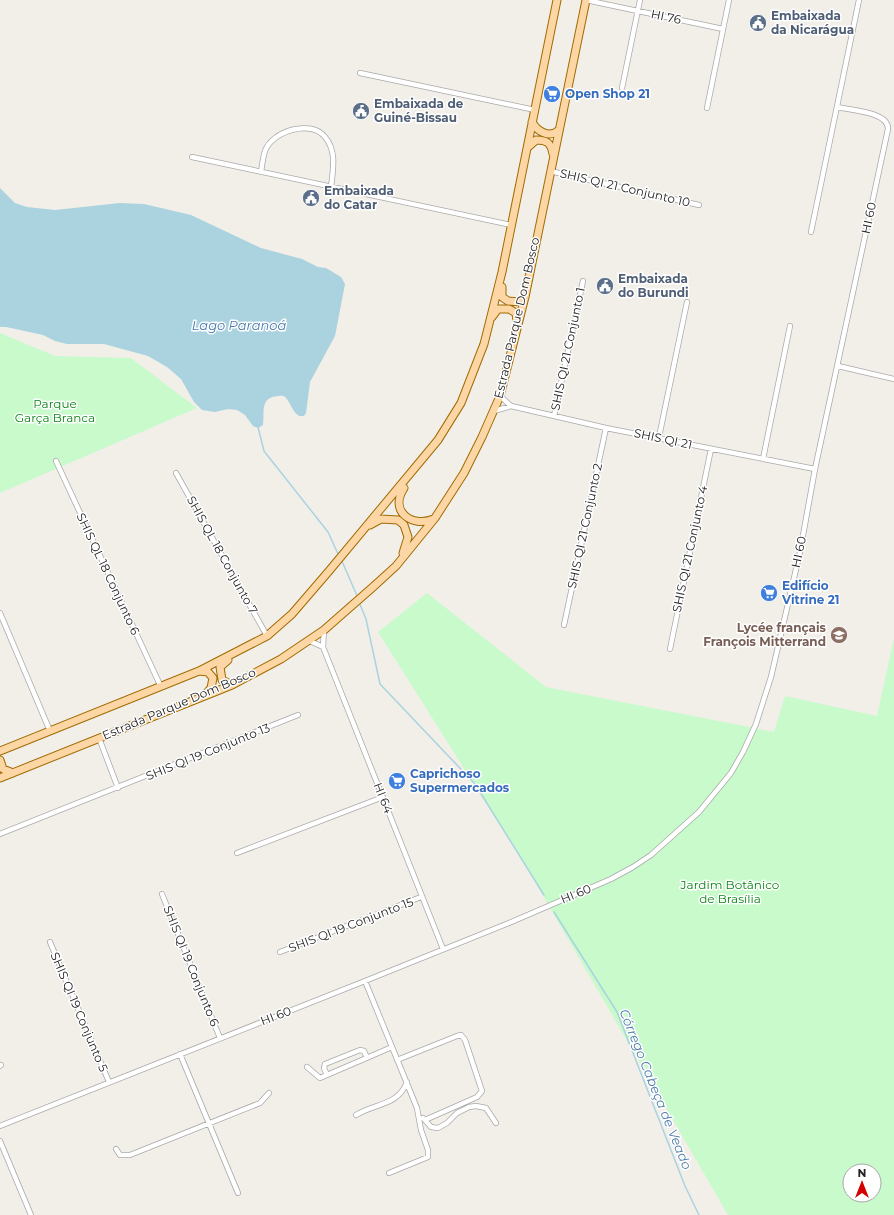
<svg xmlns="http://www.w3.org/2000/svg" width="894" height="1215" viewBox="0 0 894 1215" font-family="Montserrat,sans-serif">
	<style>
		.park { fill: #c8facc; fill-rule: evenodd }
		.water { fill: #aad3df }
		.lines { fill: none; stroke-linecap: round; stroke-linejoin: round }
		.stream { stroke: #aad3df; stroke-width: 1.5 }
		.minor-casing { stroke: #a9a9a9; stroke-width: 6 }
		.primary-casing { stroke: #a06b00; stroke-width: 9 }
		.minor { stroke: #fff; stroke-width: 4.5 }
		.primary { stroke: #fcd6a4; stroke-width: 7 }
		.labels { text-anchor: middle; stroke-width: 3; stroke-linejoin: round; paint-order: stroke }
		.service-label { font-size: 12px; font-weight: bold; fill: #4e5e75; stroke: #fff; text-anchor: start }
		.street-label { font-size: 12px; fill: #222; stroke: #fff }
		.shop-label { font-size: 12px; font-weight: bold; fill: #366cbe; stroke: #fff; text-anchor: start }
		.park-label { font-size: 12px; fill: #0c8416; stroke: #fff }
		.education-label { font-size: 12px; font-weight: bold; fill: #785e54; stroke: #fff; text-anchor: end }
		.water-label { font-size: 13px; font-style: italic; fill: #4a7aab; stroke: #fff }
	</style>
	<rect width="100%" height="100%" fill="#f2efe9"/>
	<path class="park" d="M0 333 55 356 131 358 197 408 0 493Z
		M427 593 546 687 774 732 785 696 877 716 894 638V1215H728L528 870 378 632ZM850 1171H874V1195H850Z"/>
	<path class="water" d="M0 188 15 203 27 207 55 210 120 203 144 204 191 215 261 248 302 259 318 267 326 268 341 277 345 284 335 336 310 382 306 413 304 416H299C291 410 292 405 286 398 284 395 281 396 278 396 259 398 265 412 263 425L258 428 253 426 245 415 237 410 228 409 215 412 202 410 194 402 181 379 167 367 148 356 104 344H67L55 341 43 335 6 327H0Z"/>
	<g class="lines">
		<path class="stream" d="M258 427 264 451 328 532 339 556
			M341 559 358 598
			M359 602 366 619 380 684 475 784 544 895
			M554 912 617 1012 685 1186 699 1215"/>
		<defs>
			<path id="minor" d="M586 0 723 29
				M360 73 535 110
				M622 88 640 0
				M707 108 729 0
				M192 157 511 225
				M550 171 699 205
				M261 172C262 165 263 157 265 151 272 131 311 119 325 137 337 151 333 170 331 187
				M811 232 859 0
				M838 366 894 379
				M500 396 511 406
				M494 411 511 406 606 428 815 469
				M554 416 583 281
				M659 437 687 302
				M763 459 790 326
				M56 461 161 687
				M176 473 267 636
				M0 613 50 731
				M564 625 606 428
				M324 630 323 647 443 949
				M310 641 323 647
				M670 649 711 449
				M99 738 118 788
				M0 834 298 715
				M237 853 383 797
				M162 894 220 1038
				M50 942 109 1082
				M280 952 421 897
				M365 981 417 1108 421 1130 428 1150V1157L389 1173
				M180 1054 238 1193
				M397 1060 457 1036 461 1035 465 1040 482 1091 477 1097 425 1120
				M0 1066 1 1065
				M307 1067 320 1078 392 1047
				M327 1075 324 1068 325 1064 360 1050 364 1051 367 1058
				M356 1115C375 1103 398 1106 407 1082
				M423 1118 431 1127 438 1128 447 1123 457 1113 469 1107 476 1106 486 1108 496 1123
				M0 1126 365 981 509 923 611 879 633 867 651 855 699 812 731 773 743 752 756 724 771 677 800 552 815 469 888 129C889 112 850 110 837 107
				M0 1141 31 1215
				M116 1149 120 1155H130L260 1103 269 1093"/>
			<path id="primary" d="M532 122C537 131 549 139 559 130
				M528 147 536 140C547 140 551 143 553 154
				M502 287V297L508 301 520 302 525 297
				M492 317 498 309H509L516 313 517 321
				M404 488C389 511 411 528 434 519
				M370 525 381 519 398 520 404 525 408 537 403 553
				M228 660 220 667 222 680 232 685
				M199 671 208 672 213 678 211 688 206 694
				M0 751 199 671 267 636 292 614 329 571 438 440 461 403 484 344 502 272 557 0
				M0 760 3 769 13 773
				M0 778 232 685 281 659 324 630 373 587 396 566 435 518 464 473 482 437 500 396 525 297 586 0"/>
		</defs>
		<use href="#minor" class="minor-casing"/>
		<use href="#primary" class="primary-casing"/>
		<use href="#minor" class="minor"/>
		<use href="#primary" class="primary"/>
	</g>
	<defs>
		<symbol id="civic-disc" viewBox="-11 -11 22 22"><circle r="9.5" fill="#5c6f8a" stroke="#fff"/><path d="M-.6-6.5H3V-4.5H.6V-3L4-1V1h2V6H-6V1h2V-1L-.6-3ZM-1.2 2.5V6h2.4V2.5Z" fill="#fff"/></symbol>
		<symbol id="supermarket-disc" viewBox="-11 -11 22 22"><circle r="9.5" fill="#3f7fe0" stroke="#fff"/><path d="M-6-5.5h2.5l.6 2H6L4.5 2H-2.5L-4.4-4H-6ZM-1.5 3.2a1.3 1.3 0 1 0 .1 0ZM3 3.2a1.3 1.3 0 1 0 .1 0Z" fill="#fff"/></symbol>
		<symbol id="school-disc" viewBox="-11 -11 22 22"><circle r="9.5" fill="#8d6e63" stroke="#fff"/><path d="M0-5L7-2L0 1L-7-2ZM-4 1L0 2.5L4 1V4Q0 6-4 4Z" fill="#fff"/></symbol>
	</defs>
	<g fill-rule="evenodd">
		<use href="#civic-disc" x="748" y="13" width="20" height="20"/>
		<use href="#supermarket-disc" x="542" y="84" width="20" height="20"/>
		<use href="#civic-disc" x="351" y="101" width="20" height="20"/>
		<use href="#civic-disc" x="301" y="188" width="20" height="20"/>
		<use href="#civic-disc" x="595" y="276" width="20" height="20"/>
		<use href="#supermarket-disc" x="759" y="583" width="20" height="20"/>
		<use href="#school-disc" x="829" y="625" width="20" height="20"/>
		<use href="#supermarket-disc" x="387" y="771" width="20" height="20"/>
	</g>
	<g class="labels">
		<g class="service-label">
			<text x="771" y="20">Embaixada<tspan x="771" dy="14">da Nicarágua</tspan></text>
			<text x="374" y="108">Embaixada de<tspan x="374" dy="14">Guiné-Bissau</tspan></text>
			<text x="324" y="195">Embaixada<tspan x="324" dy="14">do Catar</tspan></text>
			<text x="618" y="283">Embaixada<tspan x="618" dy="14">do Burundi</tspan></text>
		</g>
		<g class="street-label">
			<text transform="translate(666 17) rotate(12)" y="4">HI 76</text>
			<text transform="translate(625 188) rotate(13)" y="4">SHIS QI 21 Conjunto 10</text>
			<text transform="translate(869 218) rotate(-78)" y="4">HI 60</text>
			<text transform="translate(517 318) rotate(-77)" y="4">Estrada Parque Dom Bosco</text>
			<text transform="translate(568 349) rotate(-78)" y="4">SHIS QI 21 Conjunto 1</text>
			<text transform="translate(663 439) rotate(12)" y="4">SHIS QI 21</text>
			<text transform="translate(585 526) rotate(-78)" y="4">SHIS QI 21 Conjunto 2</text>
			<text transform="translate(690 549) rotate(-78)" y="4">SHIS QI 21 Conjunto 4</text>
			<text transform="translate(799 552) rotate(-78)" y="4">HI 60</text>
			<text transform="translate(222 555) rotate(61)" y="4">SHIS QL 18 Conjunto 7</text>
			<text transform="translate(108 574) rotate(65)" y="4">SHIS QL 18 Conjunto 6</text>
			<text transform="translate(179 704) rotate(-23)" y="4">Estrada Parque Dom Bosco</text>
			<text transform="translate(208 752) rotate(-22)" y="4">SHIS QI 19 Conjunto 13</text>
			<text transform="translate(383 798) rotate(68)" y="4">HI 64</text>
			<text transform="translate(576 894) rotate(-22)" y="4">HI 60</text>
			<text transform="translate(351 925) rotate(-21)" y="4">SHIS QI 19 Conjunto 15</text>
			<text transform="translate(191 966) rotate(68)" y="4">SHIS QI 19 Conjunto 6</text>
			<text transform="translate(79 1012) rotate(67)" y="4">SHIS QI 19 Conjunto 5</text>
			<text transform="translate(276 1016) rotate(-21)" y="4">HI 60</text>
		</g>
		<g class="shop-label">
			<text x="565" y="98">Open Shop 21</text>
			<text x="782" y="590">Edifício<tspan x="782" dy="14">Vitrine 21</tspan></text>
			<text x="410" y="778">Caprichoso<tspan x="410" dy="14">Supermercados</tspan></text>
		</g>
		<g class="park-label">
			<text x="55" y="408">Parque<tspan x="55" dy="14">Garça Branca</tspan></text>
			<text x="730" y="889">Jardim Botânico<tspan x="730" dy="14">de Brasília</tspan></text>
		</g>
		<g class="education-label">
			<text x="826" y="632">Lycée français<tspan x="826" dy="14">François Mitterrand</tspan></text>
		</g>
		<g class="water-label">
			<text x="239" y="330">Lago Paranoá</text>
			<text transform="translate(656 1089) rotate(68)" y="5">Córrego Cabeça de Veado</text>
		</g>
	</g>
	<g transform="translate(862 1183)"><circle r="19" fill="#ffffff" stroke="#a7a7a7"/>
	<path d="M0-3L7 15L0 10L-7 15Z" fill="#d40000"/>
	<text y="-6" font-size="11" font-weight="bold" text-anchor="middle" fill="#222222">N</text>
	</g>
</svg>
